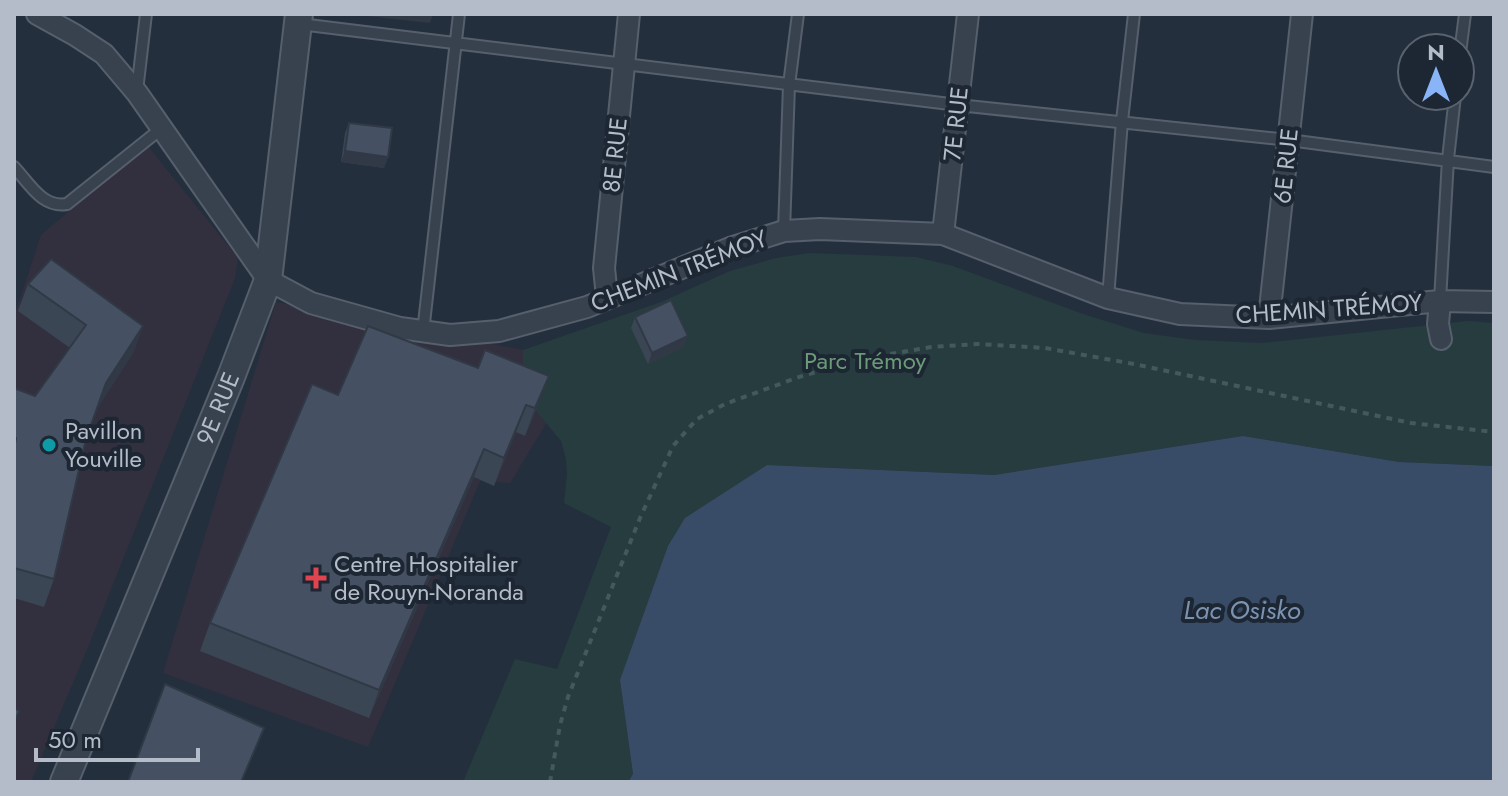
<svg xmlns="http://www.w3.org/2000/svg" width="1508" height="796" viewBox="0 0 1508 796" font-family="Jost,sans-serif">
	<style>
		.medical { fill: #32303f }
		.green { fill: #263c3f }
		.water { fill: #394c67 }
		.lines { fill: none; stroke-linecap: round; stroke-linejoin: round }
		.service-casing { stroke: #565f6c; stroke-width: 14 }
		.minor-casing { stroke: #565f6c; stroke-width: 24 }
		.tertiary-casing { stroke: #565f6c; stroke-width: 30 }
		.path { stroke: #44595c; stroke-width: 4; stroke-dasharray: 6 6; stroke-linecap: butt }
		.service { stroke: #38414e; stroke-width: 10 }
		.minor { stroke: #38414e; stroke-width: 20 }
		.tertiary { stroke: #38414e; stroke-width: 26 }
		.wall { fill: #3b4654 }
		.shaded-wall { fill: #303945 }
		.building { fill: #455162; stroke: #303945; stroke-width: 2 }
		.culture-dot { fill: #0f9aa8; stroke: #1d2633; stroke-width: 3 }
		.health-dot { fill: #e0444e; stroke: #1d2633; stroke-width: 3 }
		.labels { text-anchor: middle; stroke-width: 8; stroke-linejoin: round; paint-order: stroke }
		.street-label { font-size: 24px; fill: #b4bcc9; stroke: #1d2633 }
		.park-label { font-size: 24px; fill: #6b9a76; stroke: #1d2633 }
		.poi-label { font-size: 24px; fill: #b4bcc9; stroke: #1d2633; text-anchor: start }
		.water-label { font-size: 26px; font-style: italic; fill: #7c92b1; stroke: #1d2633 }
	</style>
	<rect width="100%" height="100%" fill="#242f3e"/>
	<path class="medical" d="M147 145 238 258 235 278 88 647 31 782H14V317L41 235Z
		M276 302 523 350 553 412 510 483 480 481 368 747 163 673Z"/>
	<path class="green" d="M810 253 916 257 953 266 1083 314 1144 333 1195 340 1262 343 1468 321 1494 323V466L1399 462 1243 436 994 475 766 465 620 680 633 774 628 782H463L515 659 557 669 611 527 564 503 567 474 566 459 561 441 536 411 534 378 523 376V350L661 302 730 271 776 258Z"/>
	<path class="water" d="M1243 436 1399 462 1494 466V782H628L633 774 620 680 668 546 685 518 767 465 994 475Z"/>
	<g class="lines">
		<defs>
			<path id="service" d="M300 24 958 105 1289 140 1494 167
				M1460 53 1465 14
				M137 91 146 14
				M14 167C30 184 42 208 67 204L162 128
				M784 231 789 85 798 14
				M1108 298 1122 121 1134 14
				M1440 301 1448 159 1455 96
				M423 332 459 14"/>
			<path id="minor" d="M37 14 75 35 104 54 137 93 268 280 311 303 400 328 450 335 499 331 587 307 730 248 784 231 820 229 943 234 1108 298 1180 314 1269 318 1440 301 1494 302
				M943 234 968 14
				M607 297 604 268 629 14
				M1440 301 1438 324 1441 339
				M1269 318 1302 14"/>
			<g id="tertiary">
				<path id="s1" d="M64 782 231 377 268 280 299 14"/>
			</g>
		</defs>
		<use href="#service" class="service-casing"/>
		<use href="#minor" class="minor-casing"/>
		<use href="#tertiary" class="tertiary-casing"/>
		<path class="path" d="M550 782 560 725 568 697 640 518 673 446 697 419 725 404 799 377 861 359 931 347 978 344 1045 348 1134 364 1411 423 1494 432"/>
		<use href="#service" class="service"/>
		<use href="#minor" class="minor"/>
		<use href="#tertiary" class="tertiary"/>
	</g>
	<path class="wall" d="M349 123 388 157 384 168 341 162 345 133Z
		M28 284 143 326 133 353 96 410 86 439 54 579 44 607 14 598V388L35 396 70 348 18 311Z
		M635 317 684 347 648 364 631 328Z
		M338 395 539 403 525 436 516 432 494 486 474 477 369 718 200 651 210 623Z"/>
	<path class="shaded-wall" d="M350 14H433L430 23Z
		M345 151 388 157 384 168 341 162Z
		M143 326 133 353 96 411 106 383Z
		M688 336 684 347 648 364 652 353Z
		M549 376 539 403 525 436 535 408Z
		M526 405 516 432 494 486 504 458Z
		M484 449 474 477 369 718 379 690Z"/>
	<path class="building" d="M349 123 392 128 388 157 345 151Z
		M51 259 143 326 106 383 86 439 54 579 14 568V450L16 438 14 437V388L35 396 86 325 28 284Z
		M671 300 688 336 652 353 635 317Z
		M368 326 478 368 485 350 549 376 535 408 526 405 504 458 484 449 379 690 210 623 312 384 338 395Z
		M165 684 264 728 241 782H128Z
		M14 708 19 711 14 723Z"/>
	<circle class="culture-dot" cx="49" cy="445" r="8"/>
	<path class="health-dot" d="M312 566h8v8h8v8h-8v8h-8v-8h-8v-8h8z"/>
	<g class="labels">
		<g class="street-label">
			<text transform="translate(956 124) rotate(-84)" y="8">7E RUE</text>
			<text transform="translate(615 155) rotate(-84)" y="8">8E RUE</text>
			<text transform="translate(1286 166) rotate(-84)" y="8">6E RUE</text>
			<text transform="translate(679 271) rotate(-21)" y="8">CHEMIN TRÉMOY</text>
			<text transform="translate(1329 309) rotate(-4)" y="8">CHEMIN TRÉMOY</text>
			<text dy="8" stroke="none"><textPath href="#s1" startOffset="404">9E RUE</textPath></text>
		</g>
		<g class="park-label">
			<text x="865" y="369">Parc Trémoy</text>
		</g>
		<g class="poi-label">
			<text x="65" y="439">Pavillon<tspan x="65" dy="28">Youville</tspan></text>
			<text x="334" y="572">Centre Hospitalier<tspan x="334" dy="28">de Rouyn-Noranda</tspan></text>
		</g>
		<g class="water-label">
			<text x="1242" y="619">Lac Osisko</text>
		</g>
	</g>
	<rect width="1508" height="796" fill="none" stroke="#b4bcc9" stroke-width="32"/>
	<g transform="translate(1436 72)"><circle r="38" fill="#1d2633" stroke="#59626f" stroke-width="2"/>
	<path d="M0-6L14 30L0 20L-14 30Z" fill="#8ab4f8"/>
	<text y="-12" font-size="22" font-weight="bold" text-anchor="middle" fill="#b4bcc9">N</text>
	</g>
	<path d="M36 748v12h162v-12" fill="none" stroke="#b4bcc9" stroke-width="4"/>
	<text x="48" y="748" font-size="24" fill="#b4bcc9" stroke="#1d2633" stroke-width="6" paint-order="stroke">50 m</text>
</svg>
